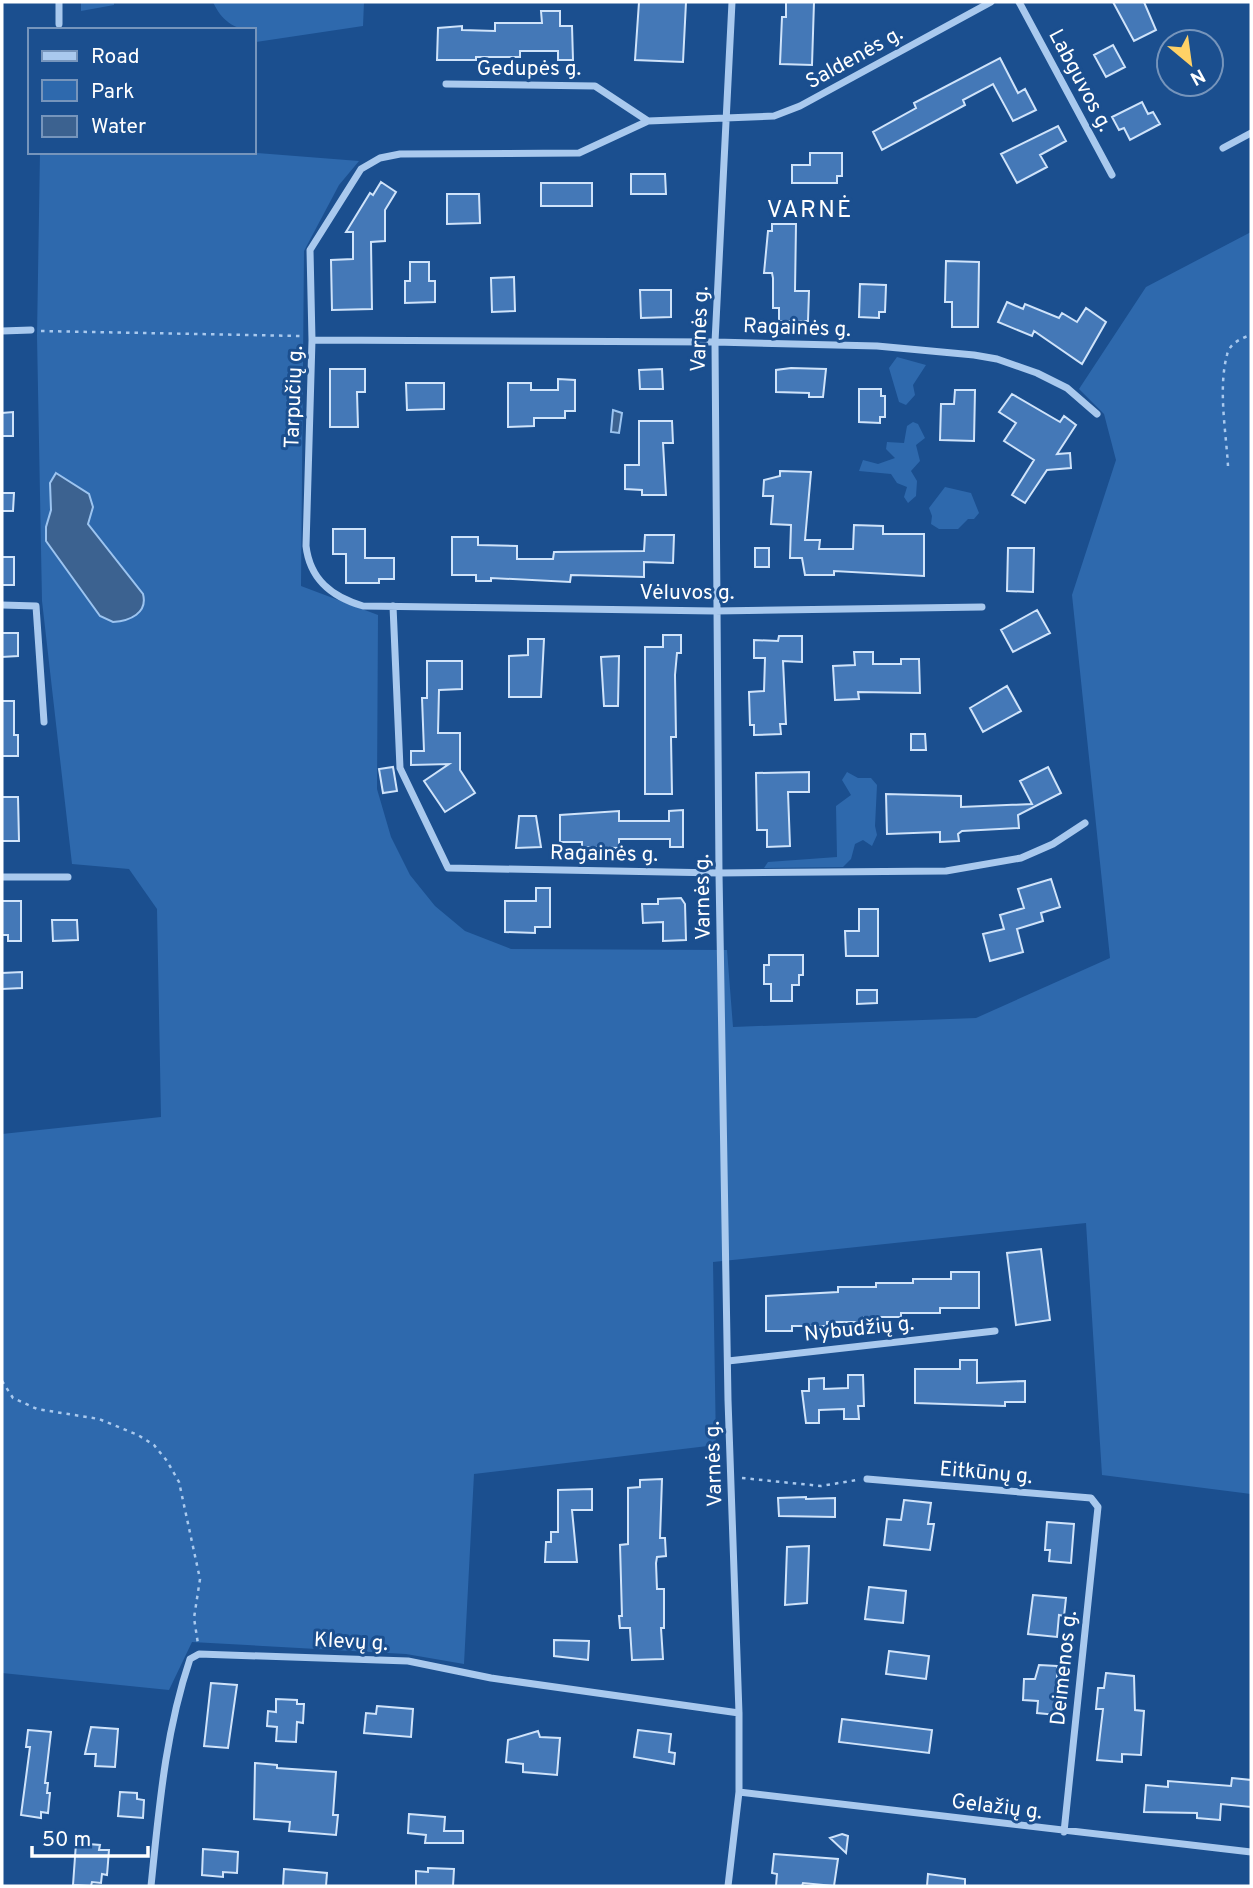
<svg xmlns="http://www.w3.org/2000/svg" width="1253" height="1888" viewBox="0 0 1253 1888" font-family="Overpass,sans-serif">
	<style>
		.green { fill: #2e69ad }
		.water { fill: #3c6290; stroke: #9cc4f0; stroke-width: 2 }
		.building { fill: #4478b7; stroke: #cfe3fa; stroke-width: 2 }
		.lines { fill: none; stroke-linecap: round; stroke-linejoin: round }
		.path { stroke: #a9c9ee; stroke-width: 2.5; stroke-dasharray: 3.5 5; stroke-linecap: butt }
		.minor { stroke: #a9c9ee; stroke-width: 7 }
		.labels { text-anchor: middle; stroke-width: 6; stroke-linejoin: round; paint-order: stroke }
		.street-label { font-size: 21px; fill: #fff; stroke: #1b4f8f }
		.quarter-label { font-size: 24px; letter-spacing: 2px; fill: #fff; stroke: #1b4f8f }
	</style>
	<rect width="100%" height="100%" fill="#1b4f8f"/>
	<path class="green" d="M81 2H114V5L81 11Z
		M213 2H364L363 26 256 42 254 30C234 30 221 20 213 2Z
		M40 152H244L359 161 339 185 304 251 301 586 378 615 377 789 391 837 410 875 435 906 465 931 511 949 727 950 733 1027 976 1018 1110 958 1072 595 1116 460 1104 414 1079 389 1146 287 1251 232V1494L1102 1475 1086 1223 713 1262 716 1445 474 1474 464 1664 406 1654 192 1642 169 1690 2 1673V1134L161 1117 157 909 129 869 72 864 42 601 37 336Z
		M897 357 926 365 913 385 915 395 906 405 899 402 889 368Z
		M913 422 918 424 925 438 916 445 920 461 911 471 917 481 916 496 908 503 904 497 907 487 897 483 891 474 859 471 863 460 878 464 895 458 886 449 887 442 904 443 907 426Z
		M945 487 971 493 979 513 974 519H968L958 529H939L931 524 932 516 929 508Z
		M847 772 858 778H871L877 785 875 826 877 835 872 846 863 840 855 844 851 859 843 867 764 868 768 862 837 857 836 806 851 795 842 780Z"/>
	<path class="water" d="M613 410 622 413 619 433 611 432Z
		M56 473 89 494 93 507 88 524 143 594C148 613 130 621 113 622L100 616 46 541V527L51 510 50 483Z"/>
	<path class="building" d="M639 2H686L683 62 635 60Z
		M786 2H814L812 65 780 64 782 17H786Z
		M1113 2H1144L1156 30 1134 41Z
		M541 11H560V26H572L573 60H558V51H520V57H476V60H437L438 28 462 26V30L495 31V23H542Z
		M1113 45 1125 67 1106 77 1094 55Z
		M1000 58 1018 93 1025 89 1036 110 1013 121 993 84 963 100 965 105 882 150 873 132 916 108 914 103Z
		M1142 102 1148 114 1153 112 1160 124 1130 140 1124 128 1119 130 1112 117Z
		M1058 126 1066 141 1040 155 1047 167 1017 183 1001 154Z
		M810 153H842V176H837V183H792V165H810Z
		M631 174H665L666 194H631Z
		M381 182 396 192 385 210V241L371 242 372 309 332 310 331 260 353 259V232H346L370 193 373 195Z
		M541 183H592V206H541Z
		M447 194H479L480 223 447 224Z
		M772 224H796L795 291H809L808 321H779V308H773V278L772 273H764L768 231H772Z
		M946 261 979 262 978 327H952V302H945Z
		M410 262H429V281H435V302L405 303V281H410Z
		M514 277 515 311 492 312 491 278Z
		M860 284 886 285 885 312H879V318L859 317Z
		M640 290H671V317L641 318Z
		M1007 302 1023 309 1025 304 1059 318 1062 313 1077 322 1086 308 1106 322 1082 364 1034 331 1032 336 998 322Z
		M791 368 826 369 823 397H809V393L776 392V370Z
		M330 369H365V392H357L358 427H330Z
		M662 369 663 389H640L639 370Z
		M558 379 575 380V411H565V418H534V426L508 427V383H531V390H558Z
		M406 383H444V409L407 410Z
		M859 389H881V396H885V417H880V423L859 422Z
		M955 390H975L974 441 940 440 941 404H954Z
		M1012 394 1060 422 1064 416 1076 425 1057 454 1070 453 1071 468 1047 470 1025 503 1012 495 1034 460 1004 441 1016 423 999 412Z
		M13 412V436H2V413Z
		M639 421H672L673 443H663L666 495H642V490L625 489V465H639Z
		M780 471 811 472 805 540H820L819 549H853L854 525 883 526V534H924V576L834 571V575H805L802 558H790L791 525 771 524 773 496H763L764 480 780 476Z
		M2 493H14L13 511H2Z
		M333 529H365V558H394V579H379V583H346V554H333Z
		M645 535H674L673 563 644 562V577L571 575 570 582 491 578V581H476V575H452V537H478V545L517 546V559H553L554 552 644 551Z
		M755 548H769V567H755Z
		M1008 548H1034L1033 592 1007 591Z
		M2 557H14V585H2Z
		M1037 610 1050 633 1013 652 1001 630Z
		M2 633H18V656L2 657Z
		M663 635H681V653H677L675 675 676 737H671L672 794H645V647H663Z
		M779 636H802V662L783 661 786 724H780L781 734 754 735V725H750L749 692 764 691 765 658H754V640L778 641Z
		M528 639H544L541 697H509V656L528 655Z
		M854 652H873V664H901V659H919L920 693 858 692 859 699 835 700 833 666 855 665Z
		M619 656 618 706H604L601 657Z
		M427 661H462V689L439 690 438 733H460V770L475 793 445 812 424 781 449 764 411 765V751H424L422 698H427Z
		M1007 686 1021 711 983 732 970 708Z
		M2 701H14V735H18V756H2Z
		M911 734H925L926 750H911Z
		M393 767 397 791 383 793 379 769Z
		M1048 767 1061 793 1018 815 1019 828 962 831 958 834 959 841 940 842V832L887 834 886 794 961 796V807L1032 804 1020 781Z
		M809 772V792H788L790 846 767 847V830H757L756 773Z
		M2 797H18L19 841H2Z
		M683 810V847H670V839H619V848L582 847V842H560V815L619 811V821H669V811Z
		M519 816H536L541 847 516 848Z
		M1051 879 1060 907 1041 913 1043 921 1017 929 1023 952 990 961 983 934 1004 929 1000 915 1024 908 1018 889Z
		M536 888H550V927H535V933L505 932V901H536Z
		M681 898 685 904 686 940 663 941V922L643 923 642 904H658V899Z
		M2 901H21V941H8V935H2Z
		M859 909H878V956H846L845 931H859Z
		M52 920H77L78 940 53 941Z
		M769 955H803V975H799V985H792V1001H771V984H764V965H769Z
		M22 972V988L2 989V973Z
		M857 990H877V1003L857 1004Z
		M1041 1249 1050 1320 1016 1325 1007 1253Z
		M951 1272H979V1308H940V1313H901V1317H864V1322H827V1326H792V1331H766V1296L838 1292V1287H876V1283H913V1279H951Z
		M960 1360H977V1383L1025 1381V1402H1005V1406L915 1403V1369H960Z
		M848 1375H863L864 1406H858L859 1419H844V1409L819 1410V1423H806L802 1391H809V1379L824 1378V1389L848 1388Z
		M662 1479 660 1538H665L666 1556 657 1557 656 1563 657 1589H664V1628H661L663 1659 632 1660 630 1628H620L619 1616H622L620 1545 628 1544V1488L640 1487V1480Z
		M592 1489V1510H572L577 1562H545L546 1542H551V1532H558V1490Z
		M806 1497V1499L835 1498V1517L779 1516 778 1498Z
		M904 1500 931 1503 928 1524H934L930 1550 884 1545 887 1519 901 1520Z
		M1047 1522 1074 1524 1071 1563 1049 1561 1050 1550H1045Z
		M809 1546 807 1603 785 1605 787 1547Z
		M869 1587 906 1591 903 1623 865 1619Z
		M1033 1595 1066 1598 1064 1616 1059 1615 1057 1637 1028 1634Z
		M554 1640 589 1641 588 1660 554 1656Z
		M889 1651 929 1656 926 1679 886 1674Z
		M1039 1665 1057 1666V1715L1037 1713 1038 1701 1023 1700 1024 1679H1035Z
		M1106 1673 1134 1676 1135 1710 1144 1711 1141 1755 1122 1754V1762L1097 1760 1103 1709H1096L1098 1688H1104Z
		M211 1683 237 1685 228 1748 204 1746Z
		M276 1699 297 1700V1704H304L303 1723 297 1722 296 1742 276 1741 277 1727 267 1726 268 1711 276 1712Z
		M377 1706 413 1709 411 1737 364 1733 366 1713 376 1714Z
		M842 1719 932 1730 929 1753 839 1742Z
		M91 1727 118 1729 115 1767 95 1766 96 1754H85Z
		M28 1730 51 1732 45 1783H48L47 1793H50L48 1813 41 1812V1818L21 1815 30 1747H26Z
		M638 1730 671 1734 669 1752 675 1753 674 1764 634 1757Z
		M538 1731 540 1737 560 1738 557 1775 523 1772V1764L506 1762 508 1740Z
		M255 1763 277 1765V1768L336 1772 333 1815H338L336 1835 289 1831 290 1822 254 1819Z
		M1232 1778 1251 1780V1807L1221 1804 1220 1820 1197 1818V1813L1144 1812 1146 1785 1168 1787V1781L1231 1786Z
		M120 1792 137 1793V1799L144 1800 143 1818 118 1816Z
		M409 1814 445 1817 444 1831H463V1843H425L426 1835 408 1833Z
		M842 1834 848 1836 846 1853 830 1838Z
		M76 1843 100 1845 99 1850H109L107 1875 102 1874 101 1883 92 1882 91 1886 73 1885Z
		M203 1849 238 1852 237 1873 223 1872V1877L202 1875Z
		M774 1854 838 1859 834 1886 803 1883 802 1886H776L777 1874 772 1873Z
		M428 1868 454 1869 453 1886H416V1871L428 1872Z
		M284 1869 327 1873 326 1886H283Z
		M928 1874 965 1879V1886H927Z"/>
	<g class="lines">
		<path class="path" d="M41 331 300 336
			M1228 466C1226 431 1218 389 1227 355 1229 344 1241 338 1251 335
			M2 1381 13 1398 37 1409 99 1419 138 1435 154 1445 167 1461 179 1482 200 1579 194 1618 198 1644
			M742 1478 821 1486 857 1480"/>
		<path class="minor" d="M59 2V24
			M1019 2 1112 175
			M446 84 595 86 648 121 774 116 800 106 991 2
			M648 121 579 153 400 154 380 158 361 169 310 250 312 340 306 546C310 580 332 597 363 606L715 611 982 607
			M1223 148 1251 133
			M2 331 31 330
			M312 340 715 342 877 346 974 355 997 359 1037 373 1067 388 1097 414
			M2 605 36 606 44 722
			M393 606 400 768 448 868 719 873 946 871 1021 858 1053 844 1085 823
			M2 877H68
			M728 1361 995 1331
			M867 1479 1091 1498 1098 1507 1064 1832
			M739 1792 1251 1852
			M151 1886C159 1809 165 1733 190 1659L199 1654 408 1661 491 1678 739 1713
			M728 1886 739 1792V1713L728 1400 719 873 715 342 732 2"/>
	</g>
	<g class="labels">
		<g class="street-label">
			<text transform="translate(854 57) rotate(-29)" y="7">Saldenės g.</text>
			<text x="529" y="75">Gedupės g.</text>
			<text transform="translate(1081 80) rotate(62)" y="7">Labguvos g.</text>
			<text transform="translate(797 327) rotate(2)" y="7">Ragainės g.</text>
			<text transform="translate(699 329) rotate(-88)" y="7">Varnės g.</text>
			<text transform="translate(293 397) rotate(-88)" y="7">Tarpučių g.</text>
			<text x="687" y="599">Vėluvos g.</text>
			<text transform="translate(604 853) rotate(1)" y="7">Ragainės g.</text>
			<text transform="translate(702 897) rotate(-91)" y="7">Varnės g.</text>
			<text transform="translate(859 1328) rotate(-6)" y="7">Nybudžių g.</text>
			<text transform="translate(713 1464) rotate(-92)" y="7">Varnės g.</text>
			<text transform="translate(986 1472) rotate(5)" y="7">Eitkūnų g.</text>
			<text transform="translate(351 1641) rotate(3)" y="7">Klevų g.</text>
			<text transform="translate(1063 1668) rotate(-84)" y="7">Deimenos g.</text>
			<text transform="translate(997 1806) rotate(7)" y="7">Gelažių g.</text>
		</g>
		<g class="quarter-label">
			<text x="810" y="217">VARNĖ</text>
		</g>
	</g>
	<rect width="1253" height="1888" fill="none" stroke="#ffffff" stroke-width="7"/>
	<rect x="28" y="28" width="228" height="126" fill="#1b4f8f" stroke="#7695bc" stroke-width="2"/>
	<rect x="42" y="51" width="35" height="10" fill="#a9c9ee" stroke="#7695bc" stroke-width="2"/>
	<text x="91" y="63" font-size="21" fill="#ffffff">Road</text>
	<rect x="42" y="80" width="35" height="21" fill="#2e69ad" stroke="#7695bc" stroke-width="2"/>
	<text x="91" y="98" font-size="21" fill="#ffffff">Park</text>
	<rect x="42" y="116" width="35" height="21" fill="#3c6290" stroke="#7695bc" stroke-width="2"/>
	<text x="91" y="133" font-size="21" fill="#ffffff">Water</text>
	<g transform="translate(1190 63) rotate(151)"><circle r="33" fill="#1b4f8f" stroke="#7695bc" stroke-width="2"/>
	<path d="M0-5L12 26L0 18L-12 26Z" fill="#ffd166"/>
	<text y="-10" font-size="19" font-weight="bold" text-anchor="middle" fill="#ffffff">N</text>
	</g>
	<path d="M32 1846v10h116v-10" fill="none" stroke="#ffffff" stroke-width="3.5"/>
	<text x="42" y="1846" font-size="21" fill="#ffffff" stroke="#1b4f8f" stroke-width="5" paint-order="stroke">50 m</text>
</svg>
